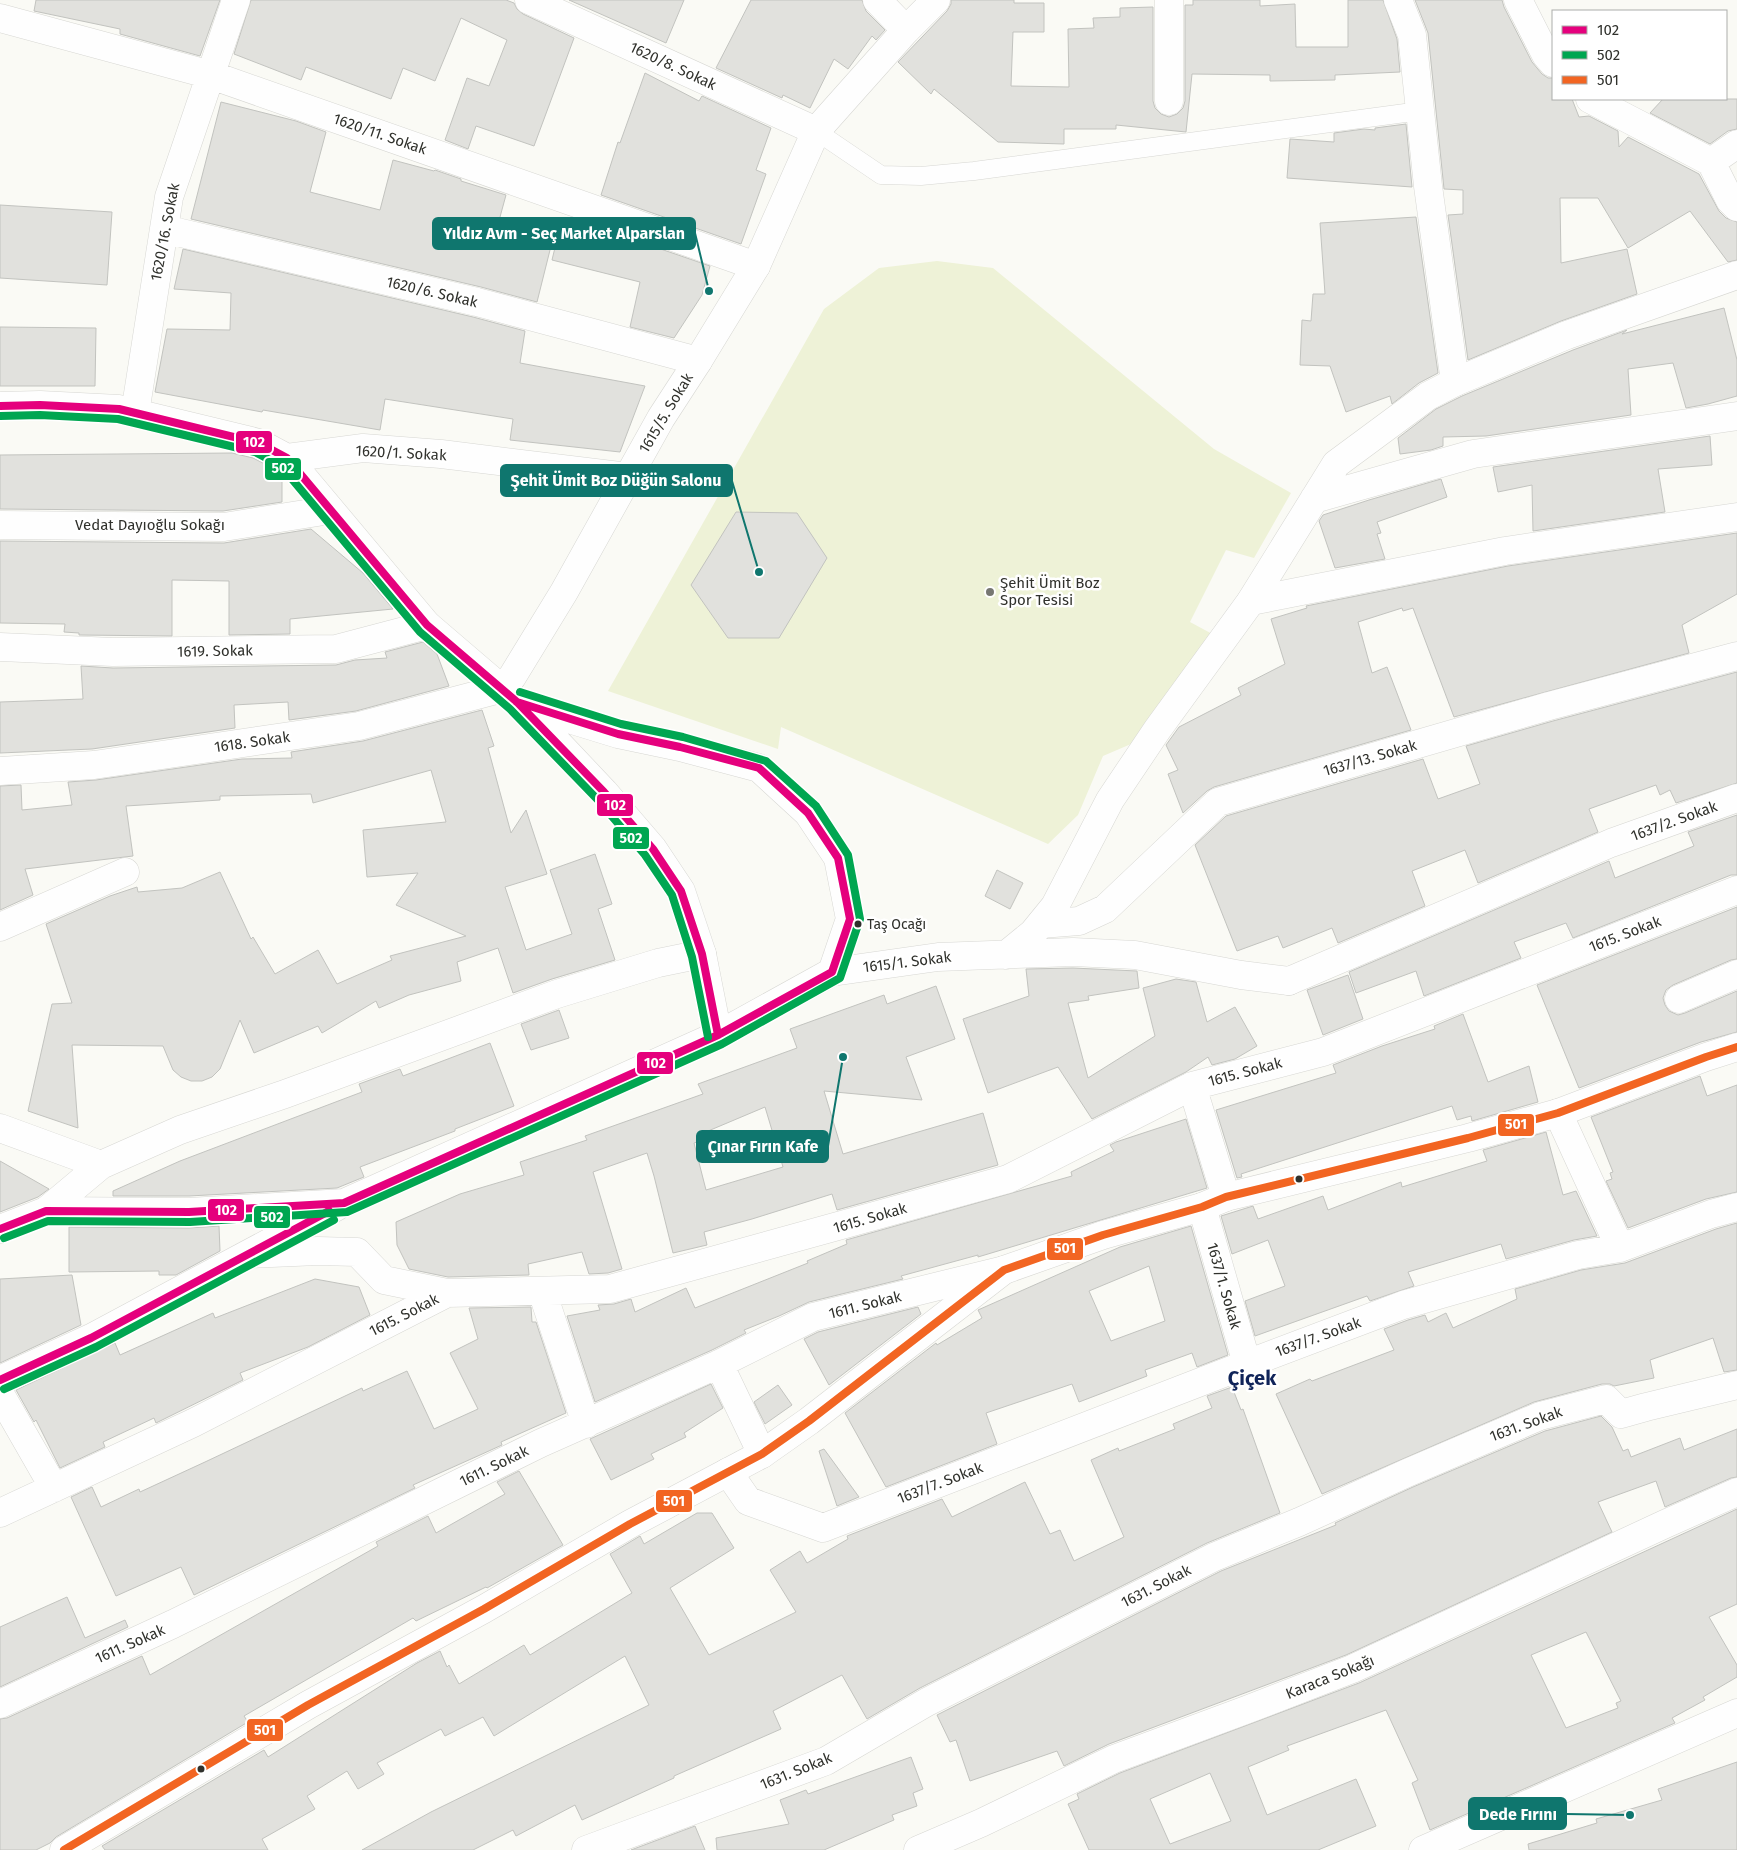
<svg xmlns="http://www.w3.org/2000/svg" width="1737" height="1850" font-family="'Fira Sans',sans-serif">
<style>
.green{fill:#eef2d7}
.building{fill:#e1e1dd;stroke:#c2c3bf;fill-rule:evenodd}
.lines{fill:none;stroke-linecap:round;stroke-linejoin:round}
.lane-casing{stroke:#d7d7d3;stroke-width:19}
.street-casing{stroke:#d7d7d3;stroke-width:29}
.secondary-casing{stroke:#d7d7d3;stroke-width:29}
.lane{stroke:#fefefe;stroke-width:18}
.street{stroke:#fefefe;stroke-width:28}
.secondary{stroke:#fefefe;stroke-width:28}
.bus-1-casing{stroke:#fff;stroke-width:11}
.bus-2-casing{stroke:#fff;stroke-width:11}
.bus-3-casing{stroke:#fff;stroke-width:11}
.bus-1{stroke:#e5007d;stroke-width:8}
.bus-2{stroke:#00a651;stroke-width:8}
.bus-3{stroke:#f26522;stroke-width:8}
.poi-dot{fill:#777772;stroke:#fff;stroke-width:2}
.bus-dot{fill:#30312c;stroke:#fff;stroke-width:2}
.labels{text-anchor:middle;stroke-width:5;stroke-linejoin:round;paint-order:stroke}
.bus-label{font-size:14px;fill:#30312c;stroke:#fff;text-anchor:start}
.street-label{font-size:15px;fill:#30312c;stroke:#fff}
.poi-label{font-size:15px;fill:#30312c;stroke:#fff;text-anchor:start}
.district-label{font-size:20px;font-weight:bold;fill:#102459;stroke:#fff}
.leader{fill:none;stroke:#0f766e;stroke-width:2}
.callout-dot{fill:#0f766e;stroke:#fff;stroke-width:2}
.callout{fill:#0f766e;stroke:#0f766e;stroke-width:2}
.callout-label{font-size:16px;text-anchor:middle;font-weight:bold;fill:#fff}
.line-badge{stroke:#fff;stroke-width:2}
.badge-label{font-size:14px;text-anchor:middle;font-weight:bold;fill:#fff}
</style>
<rect width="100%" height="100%" fill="#fafaf5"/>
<!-- green -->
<path class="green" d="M937,261L993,268L1214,449L1291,493L1254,558L1226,550L1190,622L1216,636L1131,744L1103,756L1078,815L1048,844L781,727L778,749L608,691L824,309L879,268Z"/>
<!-- building -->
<path class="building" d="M36,0H220L200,56L120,34V29L34,11Z
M251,0H506L514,3L517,9L523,14L574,38L534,146L476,126L468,149L445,140L467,78L489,86L507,40L461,18L435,81L403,68L391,99L306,67L301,80L234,54Z
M569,0H684L666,43Z
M751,0H862L866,11L885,30L876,40L872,36L848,69L834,59L810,108L783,95L782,98L716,68Z
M951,0H1014V3H1044V32H1013L1011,86L1069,87L1068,29L1094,28L1093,18L1120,17V8L1153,7V101L1155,108L1161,114L1169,117L1177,114L1183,108L1185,101V5H1193V0H1260V6L1295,4L1296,47H1348V0H1383L1397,39L1400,72L1335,75V80L1270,81V75L1192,74L1186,132L1116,125V129H1064V144L998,142L934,89L931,94L898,62L947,11L951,4Z
M1415,0H1502L1504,7L1532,62L1542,74L1548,78H1553V99H1572L1579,117L1589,116L1618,131L1619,147L1628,137L1699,174L1719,211L1726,218L1737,222V260L1728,262L1690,211L1628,248L1598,198H1560L1561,263L1627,249L1637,294L1561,321L1468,360L1448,215L1463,214V190L1444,189L1428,33Z
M645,73L699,101L702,96L771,128L756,170L766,174L741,244L601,195L618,142L620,143Z
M1663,99H1737V129L1728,131L1710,144L1650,113Z
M221,102L296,121L326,132L310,192L380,210L393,160L434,171L435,170L461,179V181L506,195L497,228L552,242L537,302L481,287L191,219Z
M1406,124L1412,187L1287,178L1290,139L1334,142V133L1364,129L1375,130V128Z
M0,205L112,212L107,285L0,278Z
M1416,217L1438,373L1419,383L1392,404L1390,396L1346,412L1330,366L1300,365L1302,320L1311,321L1313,294H1325L1320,223Z
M561,223L589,231L591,225L710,266L702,295L674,338L630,327L640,282L552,260Z
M183,249L473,317L525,331L520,363L645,386L620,452L510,440L513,419L385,399L380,430L263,410L262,412L155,392L167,329L230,330L231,293L174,289Z
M1724,308L1737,360V396L1708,404L1686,408L1673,363L1628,369L1631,415L1486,436L1443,437V446L1431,450L1400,454L1398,438L1436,409L1462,396L1573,350L1627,330L1622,334Z
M0,327L96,328L95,386H0Z
M1710,436L1712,465L1658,469L1665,512L1533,531L1532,485L1498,492L1493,467Z
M232,453L253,458L277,470L282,476V502L223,511L0,509V455Z
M1441,479L1447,497L1377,522L1381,533L1377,534L1385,559L1335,568L1319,521L1323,515L1369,500Z
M736,512L797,513L827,558L779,638H728L691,585Z
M311,529L363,573L393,609L290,619V634L229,635V581L172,580V636L79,635V633L64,632L65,624L0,623V541L224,543Z
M1737,533V594L1682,625L1689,653L1454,717L1413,608L1403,611L1402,608L1358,622L1372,673L1387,667L1411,730L1214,787L1207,791L1183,813L1168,774L1178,770L1166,745L1179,727L1241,695L1238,688L1285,664L1271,619L1307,608L1306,606L1508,566Z
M423,642L437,654L449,686L356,711L289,720L288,702L234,705L235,728L92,749L0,753V702L83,699L81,666L113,668L336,665L355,660L387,658L385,652Z
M1737,672V783L1676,803L1670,790L1660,795L1656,785L1589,809L1598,832L1478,883L1465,850L1412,871L1425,906L1338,943L1332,928L1283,948L1278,936L1237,951L1195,845L1226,816L1423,759L1438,799L1480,784L1466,746L1553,721Z
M482,710L494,746L488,748L511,833L526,810L547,874L505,887L526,950L572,934L550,870L595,854L612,904L598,909L615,960L552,979L513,993L498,948L457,962L461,981L409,995L379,1008L376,1001L322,1033L318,1026L254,1053L240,1020L220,1069L212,1077L202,1081H191L181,1077L173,1070L163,1046L72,1045L78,1128L28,1111L52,1004L72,1003L46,924L110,896L137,887L138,892L182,888L220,872L251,939L253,937L275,974L318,950L337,984L392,960L390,956L466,936L396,905L418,873L367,877L363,830L446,822L431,770L313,803L311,794L220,796V800L126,806L133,856L25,869L33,895L0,910V786L21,785L22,810L72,805L68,782L96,780L242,759L292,758L291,752L363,741Z
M1737,815V875H1731L1573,938L1566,923L1514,942L1521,958L1424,996L1416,971L1356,993L1349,972L1609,861L1615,878L1694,846L1688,832Z
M997,870L1023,883L1010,909L985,896Z
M1737,907V959L1731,960L1673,985L1666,990L1663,998L1665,1005L1669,1011L1678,1015L1685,1013L1737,991V1032L1701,1042L1579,1088L1537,985Z
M1073,968L1137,971L1139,988L1088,996L1089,1000L1068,1003L1088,1078L1155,1036L1143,988L1176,979L1196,982L1207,1022L1235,1007L1257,1046L1235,1059L1212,1065L1208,1057L1186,1072L1092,1119L1058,1067L988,1093L963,1019L1029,996L1026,969Z
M1348,975L1363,1019L1323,1035L1307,990Z
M936,986L955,1039L906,1057L922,1100L824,1091L843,1154L983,1113L998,1165L837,1210L832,1194L752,1219L704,1232L707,1245L673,1253L654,1176L647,1153L593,1172L622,1269L608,1273L589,1274L582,1252L528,1264L529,1275L448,1277L409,1269L397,1245L396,1222L460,1194L524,1175L520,1162L587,1140L585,1136L703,1094L698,1084L797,1048L790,1029L884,995L887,1004ZM765,1107L783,1167L706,1190L694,1143L703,1140L701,1134Z
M559,1010L569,1038L531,1050L521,1024Z
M1463,1014L1488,1082L1529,1066L1538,1102L1472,1121L1471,1116L1457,1120L1452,1106L1241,1174L1242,1177L1237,1178L1216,1110L1336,1073L1333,1065L1382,1046L1435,1029L1434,1026Z
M490,1043L514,1106L455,1129V1131L360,1167L364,1177L359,1179L337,1188L189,1196H113V1191L180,1161L362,1092L359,1084L400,1069L403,1076Z
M1700,1076L1707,1096L1737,1085V1192L1706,1199L1628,1228L1606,1181L1612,1179L1610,1173L1613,1172L1591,1117Z
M1186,1119L1207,1188L978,1257V1255L901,1276L903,1279L809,1302L779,1316L744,1330L746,1333L712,1350L595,1402L567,1316L600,1310L598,1305L614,1304L631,1299L635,1312L686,1288L695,1308L808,1263L807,1261L847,1244L846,1240L1072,1176L1071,1172L1114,1151L1110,1145L1116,1142Z
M1546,1132L1563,1195L1576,1191L1597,1236L1574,1240L1506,1259L1501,1244L1408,1272L1414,1286L1370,1301L1367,1296L1255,1336L1245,1301L1285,1286L1268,1240L1232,1254L1221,1216L1253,1206L1258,1219L1323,1196L1328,1210L1401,1182L1402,1187L1487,1161L1483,1150Z
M0,1161L49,1189L38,1197L0,1212Z
M1737,1223V1370L1724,1372L1713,1338L1650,1360L1654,1378L1614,1386L1610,1384H1602L1534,1402L1322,1494L1276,1394L1310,1379L1312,1381L1394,1350L1384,1329L1408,1320L1425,1315L1428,1322L1446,1313L1453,1328L1517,1299L1515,1289L1581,1270L1625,1263L1716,1229Z
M219,1226L220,1251L176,1275H159V1271L69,1272V1227L189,1228Z
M1191,1226L1228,1355L1197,1367L1192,1353L1145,1370L1147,1376L1079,1402L1072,1384L986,1413L997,1444L886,1487L845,1413L936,1343L937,1345L982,1318L978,1310L1120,1247ZM1149,1266L1165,1321L1111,1341L1089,1291Z
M72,1275L81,1325L0,1363V1279Z
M315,1279L359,1287L370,1315L308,1347L240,1373L243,1380L156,1423L154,1418L103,1442L105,1447L60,1468L36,1420L34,1422L16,1390L115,1343L120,1355L213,1313L215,1318Z
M531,1307L532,1322H536L566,1413L501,1442L502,1445L480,1455L413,1485L415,1488L194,1595L181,1567L116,1596L71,1497L92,1487L101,1507L139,1489L140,1492L205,1462L362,1388L363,1391L407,1371L434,1429L478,1409L450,1353L478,1339L469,1308Z
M918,1307L921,1314L829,1385L804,1339L818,1332Z
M711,1384L723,1408L684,1433L686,1437L651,1454L654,1459L611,1480L590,1439Z
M778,1385L792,1405L765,1424L754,1402Z
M1232,1387L1241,1410L1243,1409L1280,1513L1207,1543L920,1688L867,1719L842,1675L773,1711L781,1729L674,1776V1778L582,1820L575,1805L516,1836L513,1830L473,1850H362L431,1812L649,1705L625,1656L494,1736L483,1717L445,1736L441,1729L377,1763L384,1774L358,1789L347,1771L307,1796L315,1809L262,1839L268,1850H105L102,1846L264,1750L268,1757L417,1663L440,1651L447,1667L449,1665L459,1684L524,1645L530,1655L632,1593L610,1554L640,1536L644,1544L697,1513H712L734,1548L670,1588L709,1655L796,1612L770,1570L800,1551L807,1563L848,1539L847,1536L942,1499L952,1517L1025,1482L1050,1534L1060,1530L1074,1561L1124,1537L1091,1460L1118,1448L1119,1451L1175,1429L1173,1424L1212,1408L1207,1396Z
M1601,1416L1612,1427L1623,1451L1628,1449L1631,1457L1680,1438L1684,1450L1737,1429V1477L1731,1478L1665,1507L1656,1481L1598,1502L1612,1532L1346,1655L1109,1744L1064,1766L1057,1751L970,1781L956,1740L950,1742L937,1715L1221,1571L1336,1525L1335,1523L1413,1487L1545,1431Z
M824,1449L859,1497L837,1506L819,1451Z
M519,1471L563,1545L487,1588L486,1587L416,1621L413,1618L244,1716L248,1722L56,1837L50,1843L36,1850H0V1719L7,1718L142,1656L150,1675L378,1546L376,1542L428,1516L436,1533L505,1494L497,1482Z
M1737,1509V1604L1709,1617L1737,1665V1677L1703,1697L1705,1700L1672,1718L1675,1723L1430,1830L1412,1783L1418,1780L1386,1710L1287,1746L1289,1750L1248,1767L1267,1815L1356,1779L1376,1826L1318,1850H1089L1068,1804L1079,1799L1077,1794L1120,1773L1359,1683ZM1586,1632L1621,1701L1616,1703L1618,1708L1566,1728L1531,1655ZM1210,1773L1231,1821L1170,1844L1150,1799Z
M67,1597L85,1638L125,1620L128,1627L0,1687V1627Z
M911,1757L923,1789L913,1793L917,1806L892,1815L894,1820L824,1850H717L716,1838L789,1824L780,1800L806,1790L808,1794Z
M1737,1762V1850H1529L1528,1844L1597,1823L1596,1819L1662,1800L1658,1789Z
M695,1826L705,1850H631Z"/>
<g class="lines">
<!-- lane casing -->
<g class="lane-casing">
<path id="lane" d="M816,131L881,175L921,176L974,171L1420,111"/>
</g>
<!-- street casing -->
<g class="street-casing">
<path id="street" d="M529,0L816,131
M877,0L906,30
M1169,0V101
M1398,0L1412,35L1428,186L1455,382
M1518,0L1546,55L1553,63
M0,18L211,75L756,266
M1590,99L1711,162L1730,200L1737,207
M1711,162L1737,144
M164,229L477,302L698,361
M135,413L169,197L236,0
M0,525L224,527L330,510
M1251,601L1505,551L1737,517
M0,647L113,652L336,649L427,625
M0,771L94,765L359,726L500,689
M1041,924L1079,921L1105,909L1218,802L1549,706L1737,656
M0,927L125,872
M1289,981L1611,843L1737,798
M1679,999L1737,974
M1192,1086L1226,1197
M1558,1113L1620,1248
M0,1128L101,1165
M1202,1207L1247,1364
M46,1211L101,1165L180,1130L285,1094L557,994L658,963L702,954
M250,1254L318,1251L357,1252L384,1280L447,1293
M542,1291L586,1424
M719,1364L762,1454
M0,1394L54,1488
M728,1472L748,1501L823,1528L1247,1364L1403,1305L1578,1255L1620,1248L1711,1214L1737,1207
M0,1513L193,1423L447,1293L610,1289L1008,1179L1192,1086L1323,1052L1737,890
M0,1704L173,1624L541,1443L719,1364L813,1317L1004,1270
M586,1850L826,1761L927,1702L1214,1557L1299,1522L1407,1473L1540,1416L1606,1399L1621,1414L1646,1407L1737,1385
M918,1850L981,1823L1114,1759L1246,1710L1352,1669L1665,1524L1737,1492"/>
</g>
<!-- secondary casing -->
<g class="secondary-casing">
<path id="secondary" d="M0,406L40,405L119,409L259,443L287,458L363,448L441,454L628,477
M287,458L427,625L517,702L553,738L604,792L653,849L681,891L702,954L718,1035
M1314,499L1473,454L1737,416
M500,689L512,677L564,592L661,418L698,361L756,266L816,131L906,30L936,0
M520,704L618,734L680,747L759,768L808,813L838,858L850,919L832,972
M1006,955L1033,933L1055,906L1110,800L1157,730L1251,601L1336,464L1428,396L1455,382L1567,335L1737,275
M0,1229L46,1211L189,1212L344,1203L718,1035L832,972L938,957L1073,952L1135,955L1241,975L1289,981
M0,1380L91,1338L336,1207
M64,1850L308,1705L484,1609L630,1524L762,1454L809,1421L1004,1270L1103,1235L1202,1207L1226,1197L1468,1138L1558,1113L1706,1057L1737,1047
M1423,1850L1737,1713"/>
</g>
<!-- lane -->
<use href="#lane" class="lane"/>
<!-- street -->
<use href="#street" class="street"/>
<!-- secondary -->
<use href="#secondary" class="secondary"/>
<!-- bus-1 casing -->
<g class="bus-1-casing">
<path id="bus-1" d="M0,406L40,405L119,409L259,443L287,458L427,625L517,702L604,792L653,849L681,891L702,954L718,1035
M0,1229L46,1211L189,1212L344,1203L718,1035L832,972L850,919L838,858L808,813L759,768L680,747L618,734L517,702
M0,1380L91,1338L329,1211"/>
</g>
<!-- bus-2 casing -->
<g class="bus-2-casing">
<path id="bus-2" d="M0,416L40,415L118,419L255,452L281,466L420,632L510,709L597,799L645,855L672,895L692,957L708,1037
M4,1238L48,1221L190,1222L347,1212L722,1044L840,978L860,919L848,855L816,806L766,761L683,737L621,724L520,692
M4,1389L96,1347L334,1220"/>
</g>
<!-- bus-3 casing -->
<g class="bus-3-casing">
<path id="bus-3" d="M64,1850L308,1705L484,1609L630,1524L762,1454L809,1421L1004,1270L1103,1235L1202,1207L1226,1197L1468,1138L1558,1113L1706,1057L1737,1047"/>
</g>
<!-- bus-1 -->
<use href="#bus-1" class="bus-1"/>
<!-- bus-2 -->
<use href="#bus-2" class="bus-2"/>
<!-- bus-3 -->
<use href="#bus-3" class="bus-3"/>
</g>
<!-- markers -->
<circle class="poi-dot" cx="990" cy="592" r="5"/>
<g class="bus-dot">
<circle cx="858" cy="924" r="4.5"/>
<circle cx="1299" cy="1179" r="4.5"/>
<circle cx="201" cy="1769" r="4.5"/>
</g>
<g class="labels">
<!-- bus labels -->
<g class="bus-label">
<text x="867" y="929">Taş Ocağı</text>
</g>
<!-- street labels -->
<g class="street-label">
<text transform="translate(673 66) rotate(25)" y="5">1620/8. Sokak</text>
<text transform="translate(380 134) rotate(19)" y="5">1620/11. Sokak</text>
<text transform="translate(165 232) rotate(-79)" y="5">1620/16. Sokak</text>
<text transform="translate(432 292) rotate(13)" y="5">1620/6. Sokak</text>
<text transform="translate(666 413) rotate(-59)" y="5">1615/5. Sokak</text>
<text transform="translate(401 453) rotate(3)" y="5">1620/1. Sokak</text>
<text x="150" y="530">Vedat Dayıoğlu Sokağı</text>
<text transform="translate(215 651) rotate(-1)" y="5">1619. Sokak</text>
<text transform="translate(252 742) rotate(-8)" y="5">1618. Sokak</text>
<text transform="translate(1370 758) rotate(-16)" y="5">1637/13. Sokak</text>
<text transform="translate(1674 821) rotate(-20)" y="5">1637/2. Sokak</text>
<text transform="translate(1625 934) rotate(-21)" y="5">1615. Sokak</text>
<text transform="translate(907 962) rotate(-7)" y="5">1615/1. Sokak</text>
<text transform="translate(1245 1072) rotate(-15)" y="5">1615. Sokak</text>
<text transform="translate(870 1218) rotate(-16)" y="5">1615. Sokak</text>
<text transform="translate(1224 1286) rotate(74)" y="5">1637/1. Sokak</text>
<text transform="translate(865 1305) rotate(-14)" y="5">1611. Sokak</text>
<text transform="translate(404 1315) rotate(-27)" y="5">1615. Sokak</text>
<text transform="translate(1318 1337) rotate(-20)" y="5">1637/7. Sokak</text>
<text transform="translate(1526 1424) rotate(-20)" y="5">1631. Sokak</text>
<text transform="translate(494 1466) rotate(-26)" y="5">1611. Sokak</text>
<text transform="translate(940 1483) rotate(-21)" y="5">1637/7. Sokak</text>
<text transform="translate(1156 1586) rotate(-27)" y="5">1631. Sokak</text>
<text transform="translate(130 1644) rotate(-24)" y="5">1611. Sokak</text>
<text transform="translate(1330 1677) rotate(-22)" y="5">Karaca Sokağı</text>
<text transform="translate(796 1771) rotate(-22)" y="5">1631. Sokak</text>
</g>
<!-- poi labels -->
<g class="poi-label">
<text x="1000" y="588">Şehit Ümit Boz<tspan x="1000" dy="17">Spor Tesisi</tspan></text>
</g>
<!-- district labels -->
<g class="district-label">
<text x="1252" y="1385">Çiçek</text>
</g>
</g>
<!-- callouts -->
<path class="leader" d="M709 291L695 233M759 572L732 481M843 1057L828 1146M1630 1815L1566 1814"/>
<g class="callout-dot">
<circle cx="709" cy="291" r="5"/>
<circle cx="759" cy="572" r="5"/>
<circle cx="843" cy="1057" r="5"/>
<circle cx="1630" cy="1815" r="5"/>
</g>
<g class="callout">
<rect x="433" y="218" width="262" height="31" rx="5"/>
<rect x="501" y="465" width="231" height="31" rx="5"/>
<rect x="697" y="1131" width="131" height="31" rx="5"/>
<rect x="1469" y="1798" width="97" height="31" rx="5"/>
</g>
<g class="callout-label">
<text x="564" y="239">Yıldız Avm - Seç Market Alparslan</text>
<text x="616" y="486">Şehit Ümit Boz Düğün Salonu</text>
<text x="763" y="1152">Çınar Fırın Kafe</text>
<text x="1518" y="1820">Dede Fırını</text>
</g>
<g class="line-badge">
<rect x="235" y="430" width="38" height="24" rx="5" fill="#e5007d"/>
<rect x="264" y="457" width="38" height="24" rx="5" fill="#00a651"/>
<rect x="596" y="793" width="38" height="24" rx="5" fill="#e5007d"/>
<rect x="612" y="826" width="38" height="24" rx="5" fill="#00a651"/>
<rect x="636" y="1051" width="38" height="24" rx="5" fill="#e5007d"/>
<rect x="1497" y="1113" width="38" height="24" rx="5" fill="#f26522"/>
<rect x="207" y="1198" width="38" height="24" rx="5" fill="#e5007d"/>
<rect x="253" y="1205" width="38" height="24" rx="5" fill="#00a651"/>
<rect x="1046" y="1237" width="38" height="24" rx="5" fill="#f26522"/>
<rect x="655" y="1489" width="38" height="24" rx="5" fill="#f26522"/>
<rect x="246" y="1718" width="38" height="24" rx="5" fill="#f26522"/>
</g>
<g class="badge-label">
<text x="254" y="447">102</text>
<text x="283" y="473">502</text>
<text x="615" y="810">102</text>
<text x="631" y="843">502</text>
<text x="655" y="1068">102</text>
<text x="1516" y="1129">501</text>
<text x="226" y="1215">102</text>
<text x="272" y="1222">502</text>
<text x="1065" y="1253">501</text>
<text x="674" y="1506">501</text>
<text x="265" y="1735">501</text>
</g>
<!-- legend -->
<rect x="1552" y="10" width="175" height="90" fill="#ffffff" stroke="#acadab"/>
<rect x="1562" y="26" width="25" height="8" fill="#e5007d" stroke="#acadab"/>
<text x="1597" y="35" font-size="15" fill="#30312c">102</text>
<rect x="1562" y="51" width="25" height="8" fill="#00a651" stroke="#acadab"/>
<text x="1597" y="60" font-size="15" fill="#30312c">502</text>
<rect x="1562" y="76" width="25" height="8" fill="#f26522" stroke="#acadab"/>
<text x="1597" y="85" font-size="15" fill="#30312c">501</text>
</svg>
